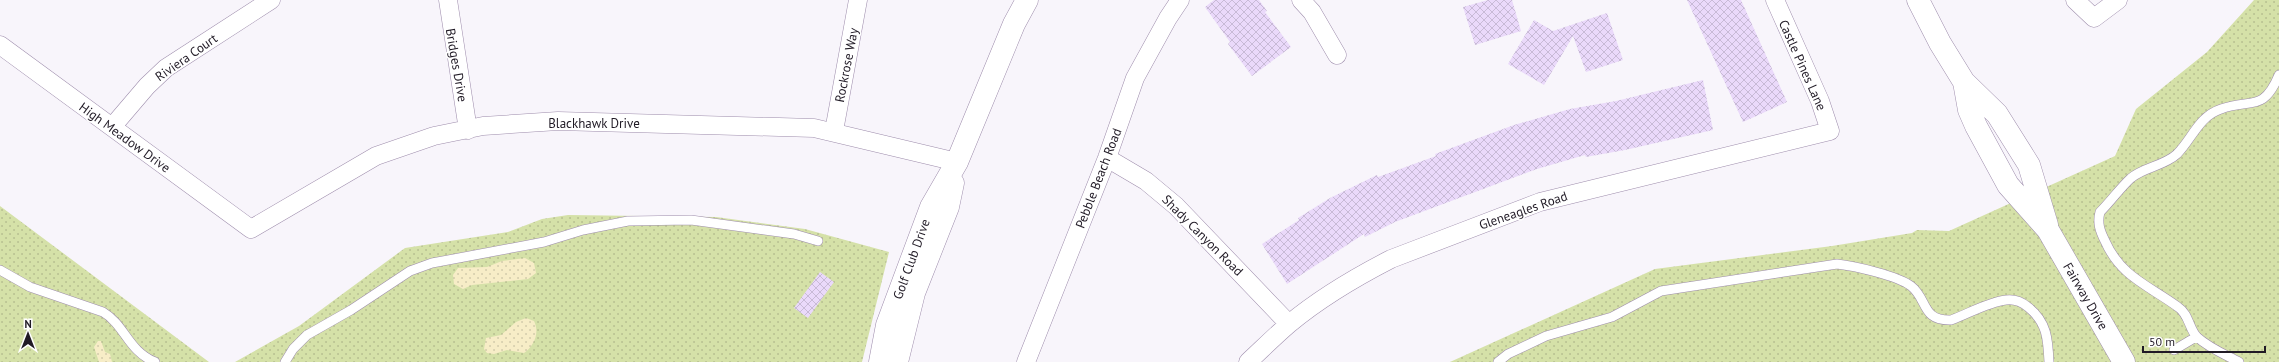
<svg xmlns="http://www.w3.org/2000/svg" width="2279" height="362" font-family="'PT Sans',sans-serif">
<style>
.grass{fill:url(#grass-dots)}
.sand{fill:url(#sand-dots)}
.building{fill:url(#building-cross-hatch)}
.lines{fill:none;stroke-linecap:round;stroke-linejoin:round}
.lane-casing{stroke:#9e8dac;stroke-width:10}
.street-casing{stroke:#9e8dac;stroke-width:19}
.secondary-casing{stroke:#9e8dac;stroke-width:23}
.lane{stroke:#fff;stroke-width:9}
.street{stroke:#fff;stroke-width:18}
.secondary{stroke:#fff;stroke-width:22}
.labels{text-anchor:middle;stroke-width:3;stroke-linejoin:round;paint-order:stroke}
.street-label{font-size:13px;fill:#201a25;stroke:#fff}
</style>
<defs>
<pattern id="grass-dots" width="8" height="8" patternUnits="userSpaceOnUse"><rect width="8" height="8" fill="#d5e1a8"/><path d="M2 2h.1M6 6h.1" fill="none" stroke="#b7c090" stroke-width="1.8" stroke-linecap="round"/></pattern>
<pattern id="sand-dots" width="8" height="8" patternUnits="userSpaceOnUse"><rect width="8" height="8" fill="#f7edc7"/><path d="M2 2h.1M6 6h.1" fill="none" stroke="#d3cbab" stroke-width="1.8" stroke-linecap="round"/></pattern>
<pattern id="building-cross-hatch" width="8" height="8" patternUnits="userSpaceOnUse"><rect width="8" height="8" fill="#ead9fa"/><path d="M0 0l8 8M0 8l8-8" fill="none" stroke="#c8bad6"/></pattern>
</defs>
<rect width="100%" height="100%" fill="#f8f5fb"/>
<!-- grass -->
<path class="grass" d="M2254,0H2279V362H1450L1655,269L1832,246L1912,233L1917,230L1949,231L2115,156L2136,109L2207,52Z
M0,206L209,362H0Z
M568,215L716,217L805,229L889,252L862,362H235L299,326L405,248L508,232L542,219Z"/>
<!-- sand -->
<path class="sand" d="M525,258L534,263L536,273L528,279L472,285L463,289L454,284L453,275L458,268L487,267L502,261Z
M526,318L534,321C540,333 534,346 524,353L507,350L494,354L487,353L484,349L486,338L501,335L516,322Z
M98,341H101L105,352L110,354L112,362H99L94,347Z"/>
<!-- building -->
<path class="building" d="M1214,0H1259L1267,11L1265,12L1291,47L1252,76L1228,44L1230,42L1205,7Z
M1488,0H1512L1521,31L1475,45L1463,7Z
M1687,0H1741L1787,102L1743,122Z
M1607,13L1623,60L1586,72L1573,36L1544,85L1508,64L1534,20L1553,31Z
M1703,80L1713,130L1625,150L1586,157L1585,155L1537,169L1395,222L1365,237L1364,234L1287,284L1262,244L1299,220L1298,218L1330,198L1377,175L1378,177L1436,156L1435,154L1514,125L1570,109L1616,101Z
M820,272L834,282L808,318L794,308Z"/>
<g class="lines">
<!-- lane casing -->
<g class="lane-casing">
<path id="lane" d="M0,270L30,287L103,312C125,325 128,351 155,362
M2174,350L2196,337
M285,362L293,349L307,335L351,310L410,271L432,263L544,242L583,230L628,221L691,220L794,234L818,241
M1498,362L1508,354L1546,336L1612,317L1661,291L1837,264C1855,266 1898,276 1911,286C1928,299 1921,321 1951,320C1968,314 1988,302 2006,300C2014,299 2022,302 2028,307C2047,322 2048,339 2049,362
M2239,362C2226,355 2209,348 2197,337C2189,329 2189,314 2178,307C2148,285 2121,277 2105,241C2100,231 2097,223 2100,212C2111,201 2120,188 2131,178C2144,167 2164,166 2177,154C2192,139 2199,116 2221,109C2251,98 2263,113 2279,75"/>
</g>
<!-- street casing -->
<g class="street-casing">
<path id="street" d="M448,0L468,130
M1301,0L1312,12L1337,55
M2075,0L2094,18L2118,0
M0,45L251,229L376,156L434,136L483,126L558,121L814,128L957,162
M112,127L147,86L166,68L271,0
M834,131L858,0
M1107,158L1146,181L1176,206L1289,324
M1026,362L1107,158L1135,78L1168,18L1180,0
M1248,362C1262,349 1275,336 1289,324C1320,298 1356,277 1391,259L1540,202L1830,131L1820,101L1775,0"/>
</g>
<!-- secondary casing -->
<g class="secondary-casing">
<path id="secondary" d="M1918,0L1940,43L1964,82L1997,114L2029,165L2047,225
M1964,82L1969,110L1976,126L2008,185L2048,230L2124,362
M880,362L887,325L931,207L957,162L1014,24L1027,0
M897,362L914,293L948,207L953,183"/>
</g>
<!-- lane -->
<use href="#lane" class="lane"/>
<!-- street -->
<use href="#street" class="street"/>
<!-- secondary -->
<use href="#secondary" class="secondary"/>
</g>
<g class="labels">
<!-- street labels -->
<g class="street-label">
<text transform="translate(186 57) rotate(-35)" y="5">Riviera Court</text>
<text transform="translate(457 65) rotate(80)" y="5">Bridges Drive</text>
<text transform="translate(846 65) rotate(-79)" y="5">Rockrose Way</text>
<text transform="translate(1803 65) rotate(66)" y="5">Castle Pines Lane</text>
<text x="594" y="128">Blackhawk Drive</text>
<text transform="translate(125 137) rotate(36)" y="5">High Meadow Drive</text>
<text transform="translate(1098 178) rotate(-69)" y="5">Pebble Beach Road</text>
<text transform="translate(1523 210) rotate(-19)" y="5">Gleneagles Road</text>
<text transform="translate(1203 235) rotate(45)" y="5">Shady Canyon Road</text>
<text transform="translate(911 259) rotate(-70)" y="5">Golf Club Drive</text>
<text transform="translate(2086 296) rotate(60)" y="5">Fairway Drive</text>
</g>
</g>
<!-- north arrow -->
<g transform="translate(28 334)" stroke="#ffffff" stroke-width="3" paint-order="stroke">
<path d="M0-3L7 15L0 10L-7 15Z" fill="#201a25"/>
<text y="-6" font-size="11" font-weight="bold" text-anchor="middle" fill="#201a25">N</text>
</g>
<!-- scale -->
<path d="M2143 346v6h122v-6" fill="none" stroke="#201a25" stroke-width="2"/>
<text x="2149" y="346" font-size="12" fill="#201a25" stroke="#ffffff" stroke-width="3" paint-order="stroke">50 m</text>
</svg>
